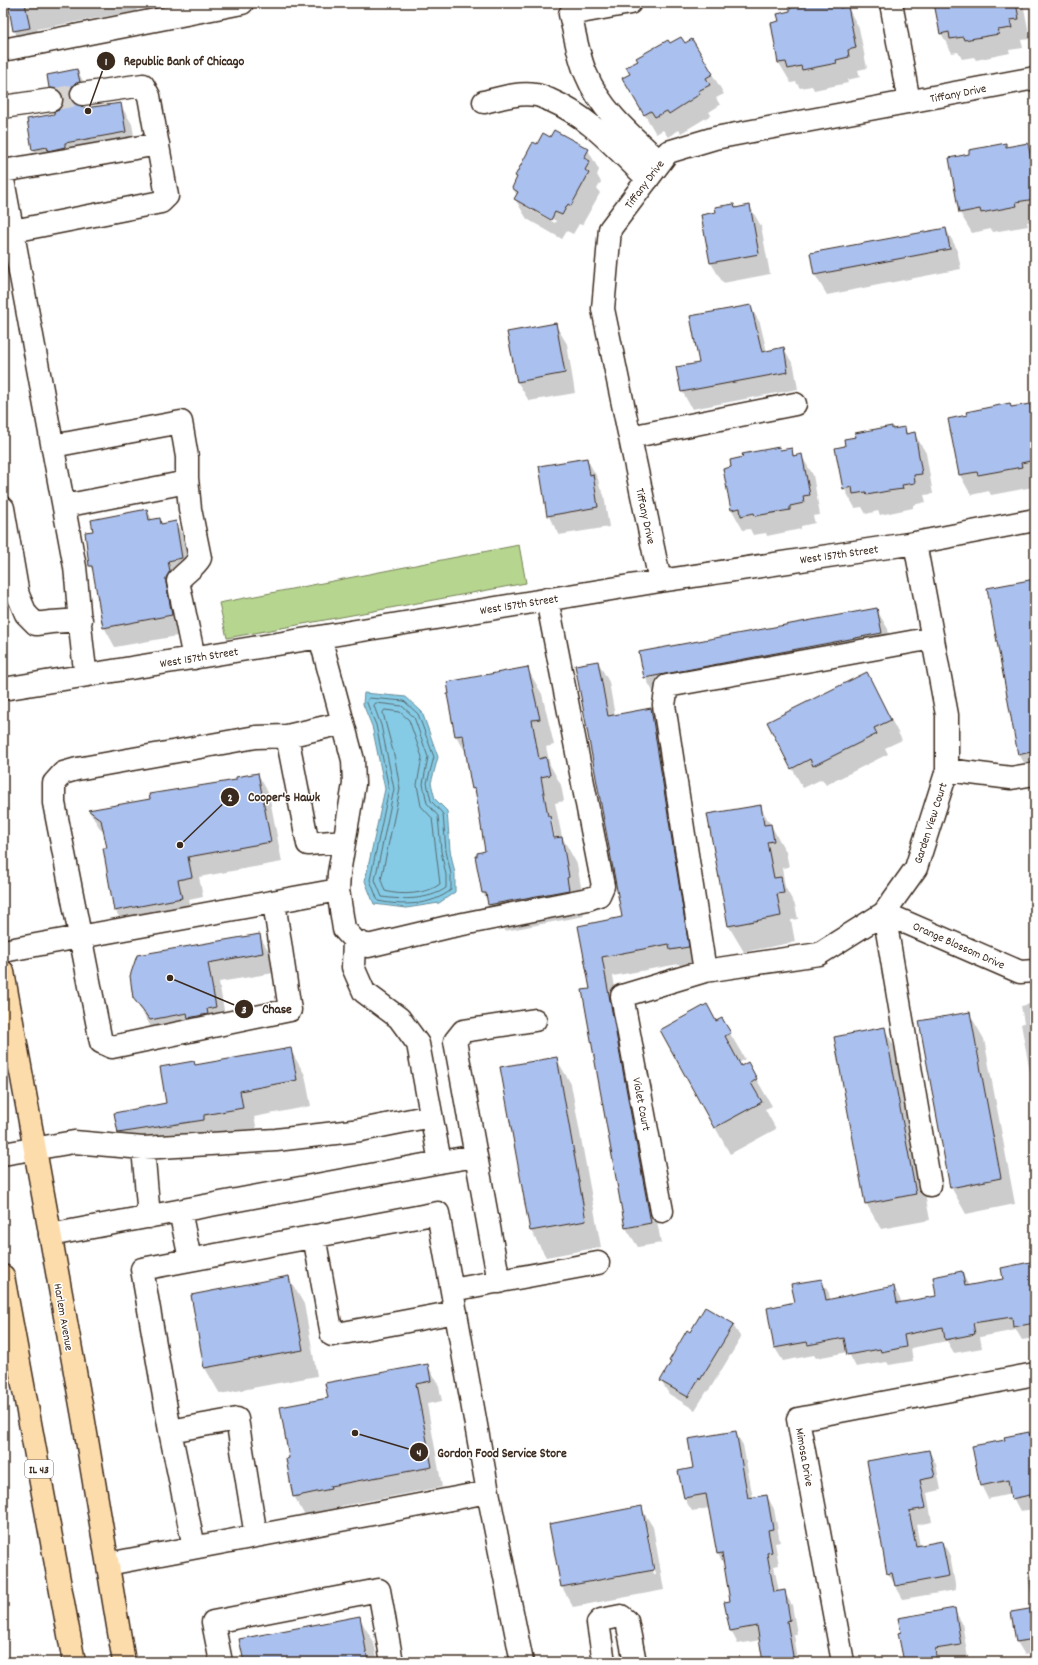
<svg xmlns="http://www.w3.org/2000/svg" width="1038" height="1665" font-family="Dekko,sans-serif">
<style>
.green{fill:#b6d690;stroke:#788057}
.water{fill:#85cbe6;stroke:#678b96}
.shadow{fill:#0003;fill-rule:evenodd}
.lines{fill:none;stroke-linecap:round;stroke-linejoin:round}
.shore{stroke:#596a6e;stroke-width:1}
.building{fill:#aac0ee;stroke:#3b2a1e}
.minor-tunnel{stroke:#d8d4d2;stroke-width:22;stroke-dasharray:22 11;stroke-linecap:butt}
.minor-casing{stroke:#3b2a1e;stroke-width:25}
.major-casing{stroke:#3b2a1e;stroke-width:25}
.minor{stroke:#fff;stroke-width:22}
.major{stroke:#fddcac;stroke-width:22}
.labels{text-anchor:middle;stroke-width:3;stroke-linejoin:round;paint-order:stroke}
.shield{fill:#fff;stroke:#766a62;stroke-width:1}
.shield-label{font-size:11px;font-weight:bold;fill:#3b2a1e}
.street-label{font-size:12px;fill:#3b2a1e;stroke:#fff}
.leader{fill:none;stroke:#3b2a1e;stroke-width:1.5}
.callout-dot{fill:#3b2a1e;stroke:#fff;stroke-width:1.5}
.mark-label{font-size:12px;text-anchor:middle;font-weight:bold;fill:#fff}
.callout-label{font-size:13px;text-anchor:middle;font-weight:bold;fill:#3b2a1e;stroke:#fff;stroke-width:3;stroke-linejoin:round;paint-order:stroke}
</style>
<rect width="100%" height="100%" fill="#fff"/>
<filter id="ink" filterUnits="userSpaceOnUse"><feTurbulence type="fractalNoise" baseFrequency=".025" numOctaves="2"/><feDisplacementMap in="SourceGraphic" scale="8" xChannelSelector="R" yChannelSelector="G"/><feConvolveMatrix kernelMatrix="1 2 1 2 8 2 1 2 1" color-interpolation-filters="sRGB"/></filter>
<g filter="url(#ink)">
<!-- green -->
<path class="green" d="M519,545L526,583L227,638L219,603Z"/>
<!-- water -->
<path class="water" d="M364,693L406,697L422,712L438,757L431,783L435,799L447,811L450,850L455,874V892L439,903L406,908L374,904L365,881L385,789L372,726L363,704Z"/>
<!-- shadow -->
<path class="shadow" d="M9,3H135L137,11L37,29L41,47L25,50L14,30Z
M822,3L839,4L842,9L848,8L859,28L867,68L858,70L860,77L847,80L848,83L814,90L812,86L800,88L796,82L791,83L779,63L772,24L780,22Z
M935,3H1023L1030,39L1021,40L1023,48L1009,50L1010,53L976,60L974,57L962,59L958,52L952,53L941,33Z
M692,40L724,94L716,98L720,105L709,112L711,115L681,133L679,130L668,137L663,130L656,134L635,98L631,74L669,45H685Z
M77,70L88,90L83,108L101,105L102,108L120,104L132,124L137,152L45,169L33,149L62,107L50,87Z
M1027,144L1035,158V221L1027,222L1028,226L993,232L991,229L972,233L960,213L971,155L1005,145L1007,148Z
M537,146L588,150L599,170L597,175L601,182L597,189L600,193L582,225L579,224L573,234L567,231L562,239L527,219L515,199L517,196L513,188L518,179L516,176ZM526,205L556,221L555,223L526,207Z
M734,205L736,209L750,207L761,226L770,274L723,283L711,263L702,215L717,213Z
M946,229L957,249L961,269L827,295L815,275Z
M750,306L760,323L767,352L784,349L794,366L798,389L692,409L682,391L701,364Z
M555,324L567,344L575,393L529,401L517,381Z
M1010,404L1012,408L1029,405L1035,415V483H1032L1033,487L991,495L989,491L971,495L960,475Z
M891,427L893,430L905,428L908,435L914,433L926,453L933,494L924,495L926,502L913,505V508L880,515L878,511L866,514L862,507L855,508L844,488L846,447L857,437Z
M791,449L795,457L801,455L813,475L820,515L813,516L815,523L801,526V529L767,536L766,533L753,535L750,529L743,530L732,510L724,469Z
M587,459L598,479L600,488L604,495L609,527L559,535L548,515Z
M147,510L153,521L159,520L162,525L175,522L187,542L193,578L179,581L183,635L115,647L104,627L94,572L90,566L94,532Z
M1035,580V780H1034L1019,754Z
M876,609L888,629L892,653L656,697L645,677Z
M598,662L609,682L615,716L651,709L662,729L699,967L682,970L679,964L613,976L661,1243L638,1247L626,1228L591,989L579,927L624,917Z
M527,668L542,694L554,745L546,747L550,765L561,785L564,801L555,803L562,837L577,864L584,904H581L584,916L505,931L483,893L486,852L477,796L473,789L467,754L456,736ZM549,818L552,820L556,843H554Z
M867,674L902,740L885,748L888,754L826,785L822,779L803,788L792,768Z
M258,774L269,794L282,862L199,877L203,897L189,900L193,917L127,930L115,910L105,833L101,830L89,811L152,800Z
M760,806L786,852L789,867L782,868L785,887L795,905L798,919L791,920L795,942L744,952L728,925Z
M1035,806V840L1029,807Z
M259,935L271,955L274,973L219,982L227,1027L162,1039L151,1027L139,1007L132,992L131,976Z
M1035,1003V1099L1021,1024L1024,1023L1021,1006Z
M969,1013L984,1039L1015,1204L966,1214L951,1187Z
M722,1020L745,1059L739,1063L741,1067L747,1063L772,1106L765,1109L776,1129L730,1154L661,1030L716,1023Z
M884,1028L899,1055L930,1220L881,1229L866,1203Z
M290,1049L305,1075L311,1106L254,1117L258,1134L134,1159L119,1133L116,1114L167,1104L193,1062L196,1066Z
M556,1058L571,1084L601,1247L546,1257L531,1231Z
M1035,1264V1338L1022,1340L1016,1330L980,1337L982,1348L954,1353L947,1341L911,1348L913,1361L889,1365L887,1362L856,1367L848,1352L816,1358L814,1355L783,1361L775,1348L796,1303L821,1280L829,1293L830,1300L894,1287L902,1303L938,1296L962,1273L969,1286L1004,1280Z
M289,1278L304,1304L317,1376L220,1394L205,1368L192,1295Z
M733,1325L741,1338L708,1392L707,1391L695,1410L669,1394L661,1381L672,1363L670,1361L690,1333Z
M428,1366L439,1386L442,1401L427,1404L442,1487L341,1506L342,1509L305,1516L294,1496L291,1459L329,1399Z
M735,1432L743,1445L753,1498L767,1496L774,1509L780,1542L775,1543L779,1565L774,1566L779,1592H784L792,1605L797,1634H794L798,1662H764L760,1640L738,1644L731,1631V1602L725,1566L718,1554L709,1508L692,1511L684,1498L680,1472L694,1469Z
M1029,1433L1035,1444V1509L1020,1511L1011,1494L988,1499L981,1485L1006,1441Z
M929,1451L936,1464L941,1490L927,1493L932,1522L916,1525L920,1546L942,1542L950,1555L956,1590L903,1599L888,1573Z
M641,1508L653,1527L664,1590L573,1607L562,1587ZM645,1528H647L656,1575H654Z
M1035,1576V1653L1025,1655L1017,1642L1034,1609L1028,1577Z
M954,1609L962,1623L968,1658L945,1662H905Z
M359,1617L374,1643L378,1662H245Z"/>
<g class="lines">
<!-- shore -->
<path class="shore" d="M369,698L404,701L418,714L434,757L427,783L431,801L443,814L446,851L451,874V890C431,906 402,906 378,901L370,880L389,789L376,725L367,703Z
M376,703L402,706L414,717L428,757L423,784L427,803L438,816L441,851L446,875V888C429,900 402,900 382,897L375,880L394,789L381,725L374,706Z
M385,710L400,712L409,720L422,757L417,785L421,806L432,818L440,884C428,894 400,896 385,891L381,880L400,789L395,759L383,713Z"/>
</g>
<!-- building -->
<path class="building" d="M8,3H25L30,28L13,31Z
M803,3H839L840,8L848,6L856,48L848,50L849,57L836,60L837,63L802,70L801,66L788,69L786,62L778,63L771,23L779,21L777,14L790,11V8L804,5Z
M934,3H1016L1019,19L1010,20L1012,28L998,30L999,34L964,40L963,37L950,39L949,32L940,34Z
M681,37L685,43L692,39L713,74L706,78L710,85L698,91L700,94L669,114L667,111L655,117L651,111L644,115L622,78L630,74L626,67L638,61L636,58L668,40L670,43Z
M77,69L80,82L74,84L71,89L70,95L72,101L85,108L121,103L126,132L65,143V147L48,151L47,147L32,150L27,119L54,114V112L59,110L63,104V98L61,93L56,89L49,88L47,75Z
M554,130L589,149L584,158L590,161L585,170L589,173L571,206L568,204L562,215L555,212L551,220L514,199L518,192L512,188L517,177L515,176L533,142L537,144L543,133L550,137Z
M1006,143V147L1028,143L1035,182V199L1016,202L1017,206L981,213L980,209L959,213L949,158L969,154V150Z
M734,204L735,208L750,205L759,254L710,263L701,215L716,212L715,207Z
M946,228L950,249L814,275L810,253Z
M751,305L762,352L784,347L788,372L681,392L676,367L699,363L690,316Z
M556,323L565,373L517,382L507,332Z
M1010,403L1011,407L1030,404L1035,432V460L1021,463L1022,467L978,475L977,472L959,475L948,419L967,415L966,412Z
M892,426V429L905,427L906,434L915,432L922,474L914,475L915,483L902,485L903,489L888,491L867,495L866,492L853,494L852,487L843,489L835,448L845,446L844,439L856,437L855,433Z
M779,447L780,450L792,448L793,456L802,454L810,495L803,496L804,503L790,506V510L755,516L754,513L741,516L740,508L731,510L723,469L731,467L730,460L743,457L742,454Z
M587,458L590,475L593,474L598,507L547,516L539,466Z
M147,509L149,520L160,518L161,524L176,521L182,558L168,561L170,571L166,578V583L172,615L103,628L92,566H89L85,532L93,531L91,520Z
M1035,579V751L1018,755L987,588Z
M877,608L882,633L644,678L639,652Z
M598,661L608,716L651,708L689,947L670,950L669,944L602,957L651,1223L625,1228L582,990L590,989L578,926L622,917L575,665Z
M528,667L540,719L532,720L539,759L546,757L550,775L541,777L548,816H550L554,838L562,837L569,877L567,878L569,890L488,905L486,893H482L475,856H477V853L485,851L475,788L472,789L470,779L463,735L455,736L447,694H449L447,682Z
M867,672L891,720L874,728L877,734L813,766L810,759L791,769L767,722Z
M258,773L271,842L188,857L192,877L178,880L182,898L114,911L103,848H107L101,820L88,810L150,799L149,794L236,780V777Z
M761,805L764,825L771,824L774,841L767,842L774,878L781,877L784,893L777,894L781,916L728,926L707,814Z
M260,934L263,953L208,963L216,1007L207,1009L208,1014L188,1018L187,1013L150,1020L133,998L130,976L137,955Z
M707,1004L716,1021L722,1018L731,1033L725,1036L741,1066L748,1062L757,1079L751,1083L762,1102L714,1128L660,1030Z
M970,1012L1001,1178L950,1188L919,1021Z
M885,1027L916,1194L865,1204L834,1037Z
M291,1048L297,1080L240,1091L243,1108L204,1115V1120L118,1133L114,1113L166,1103L160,1067L194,1061L195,1065Z
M557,1057L586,1221L530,1231L500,1067Z
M1035,1261V1323L1013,1327L1012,1317L973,1323L975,1334L945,1340L943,1327L904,1335L906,1347L881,1352L880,1349L847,1355L844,1338L808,1345L807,1342L774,1348L767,1308L795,1302L791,1284L822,1279L826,1300L894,1286L897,1303L936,1296L933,1277L962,1271L965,1286L1003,1279L1001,1268Z
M289,1276L303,1350L204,1368L191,1295Z
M705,1307L734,1324L700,1380L699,1378L688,1397L660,1381L671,1362L669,1361L687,1330L690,1332Z
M428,1364L431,1381L416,1384L432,1467L330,1486L331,1489L293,1497L286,1459L289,1458L280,1407L328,1398L325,1383Z
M736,1431L748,1498L767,1495L773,1529L768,1530L772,1552L767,1553L774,1592L785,1590L790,1620L787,1621L794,1662H763L757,1626L730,1631L724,1602L730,1601L722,1553L717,1554L706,1494L684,1498L678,1471L693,1468L688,1439Z
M1029,1432L1035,1461V1494L1011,1499L1008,1480L980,1486L972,1446L1005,1440L1004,1437Z
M929,1450L935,1477L920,1480L926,1508L909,1511L916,1546L942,1541L949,1576L895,1586L892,1573L887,1574L867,1461Z
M642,1506L654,1570L561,1587L549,1524Z
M955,1608L961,1645L935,1649L937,1662H904L898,1633L901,1632L898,1618Z
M1035,1608V1639L1016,1642L1011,1612Z
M360,1616L368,1662H244L239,1639Z"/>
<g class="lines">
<!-- minor-tunnel -->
<path class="minor-tunnel" d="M51,100L82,94"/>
<!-- minor casing -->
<g class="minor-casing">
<path id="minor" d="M630,3L570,14C575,34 578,56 586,74C601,111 632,136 660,162
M891,3L909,102
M3,50L242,3
M484,102C500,98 519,92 536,95C540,95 546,99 550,100C590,117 617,150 648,179
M3,107L51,100
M3,171L158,144
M3,180L75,567C79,603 80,639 86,675
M13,231L161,202L167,196L149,96L143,85L82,94
M630,437L795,404
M53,446L181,422L187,457V478L190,509L200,558C194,568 185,572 178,581L194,658
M64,506L187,482
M3,508L18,595L26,614L36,624L51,622L81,620
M660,581L603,309L610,229L668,152L715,138L1035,78
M320,637L353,760L354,784L339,873L338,890L344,929L354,940L368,946L448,927L588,899L599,895L603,886L547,599
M3,689L660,581L915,543L1035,520
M343,723L287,736L308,844L344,841
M947,770L1011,778L1035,774
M274,902L290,1010L112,1047L101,1042L54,803V783L63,773L77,769L256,737L287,736
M884,913L930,1185
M884,913L1020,972L1035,971
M3,951L338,890
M705,971L664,705L667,686L933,638
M143,1148L149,1217
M3,1154L74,1142L143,1148L276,1140L361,1130L431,1116
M440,1162L476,1156
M180,1211L190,1259
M662,1211L622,996L705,971L819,954L884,913L916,868L947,770V715L915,543
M50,1235L440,1162L418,1044L399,1018L364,992L353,967L354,940
M314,1236L332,1335L456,1312
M499,1282L455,1041L463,1031L535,1020
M452,1290L598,1263
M170,1431L142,1269L438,1213L488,1492
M194,1547L170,1431L237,1419L256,1536
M108,1564L488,1492L522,1662
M221,1662L213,1622L379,1590L392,1662
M604,1662L598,1623L601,1620L621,1616L627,1621L635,1662
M843,1662L798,1419L1035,1374"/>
</g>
<!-- major casing -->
<g class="major-casing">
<path id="major" d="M3,972L83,1416L124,1662
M3,1276L74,1662"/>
</g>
<!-- minor -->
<use href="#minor" class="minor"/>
<!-- major -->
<use href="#major" class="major"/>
</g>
</g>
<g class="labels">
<!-- shield labels -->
<rect class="shield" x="25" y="1460" width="28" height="18" rx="3"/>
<g class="shield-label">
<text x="39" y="1473">IL 43</text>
</g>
<!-- street labels -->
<g class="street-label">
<text transform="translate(958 93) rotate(-11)" y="4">Tiffany Drive</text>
<text transform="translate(644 184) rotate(-53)" y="4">Tiffany Drive</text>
<text transform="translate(646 516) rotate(78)" y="4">Tiffany Drive</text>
<text transform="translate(839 554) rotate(-8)" y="4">West 157th Street</text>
<text transform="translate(519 604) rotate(-9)" y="4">West 157th Street</text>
<text transform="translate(199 657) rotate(-9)" y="4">West 157th Street</text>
<text transform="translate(930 823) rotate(-72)" y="4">Garden View Court</text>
<text transform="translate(959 945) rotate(24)" y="4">Orange Blossom Drive</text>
<text transform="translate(642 1104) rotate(79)" y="4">Violet Court</text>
<text transform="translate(64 1317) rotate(80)" y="4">Harlem Avenue</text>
<text transform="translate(805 1457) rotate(80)" y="4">Mimosa Drive</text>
</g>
</g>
<!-- callouts -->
<path class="leader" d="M88 111L106 61M180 845L230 797M170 978L244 1009M355 1433L419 1452"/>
<g class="callout-dot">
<circle cx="88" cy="111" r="4"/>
<circle cx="180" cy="845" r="4"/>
<circle cx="170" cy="978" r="4"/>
<circle cx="355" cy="1433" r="4"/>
<circle cx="106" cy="61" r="10"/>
<circle cx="230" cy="797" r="10"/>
<circle cx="244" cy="1009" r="10"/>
<circle cx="419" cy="1452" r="10"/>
</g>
<g class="mark-label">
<text x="106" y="65">1</text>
<text x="230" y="801">2</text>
<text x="244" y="1013">3</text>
<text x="419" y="1456">4</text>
</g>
<g class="callout-label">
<text x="184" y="65">Republic Bank of Chicago</text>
<text x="284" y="801">Cooper's Hawk</text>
<text x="277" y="1013">Chase</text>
<text x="502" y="1457">Gordon Food Service Store</text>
</g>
<!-- margin -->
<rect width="1038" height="1665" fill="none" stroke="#fff" stroke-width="16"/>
<rect x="8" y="8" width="1022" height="1649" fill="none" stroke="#3b2a1e" stroke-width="1.5" filter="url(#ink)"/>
</svg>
